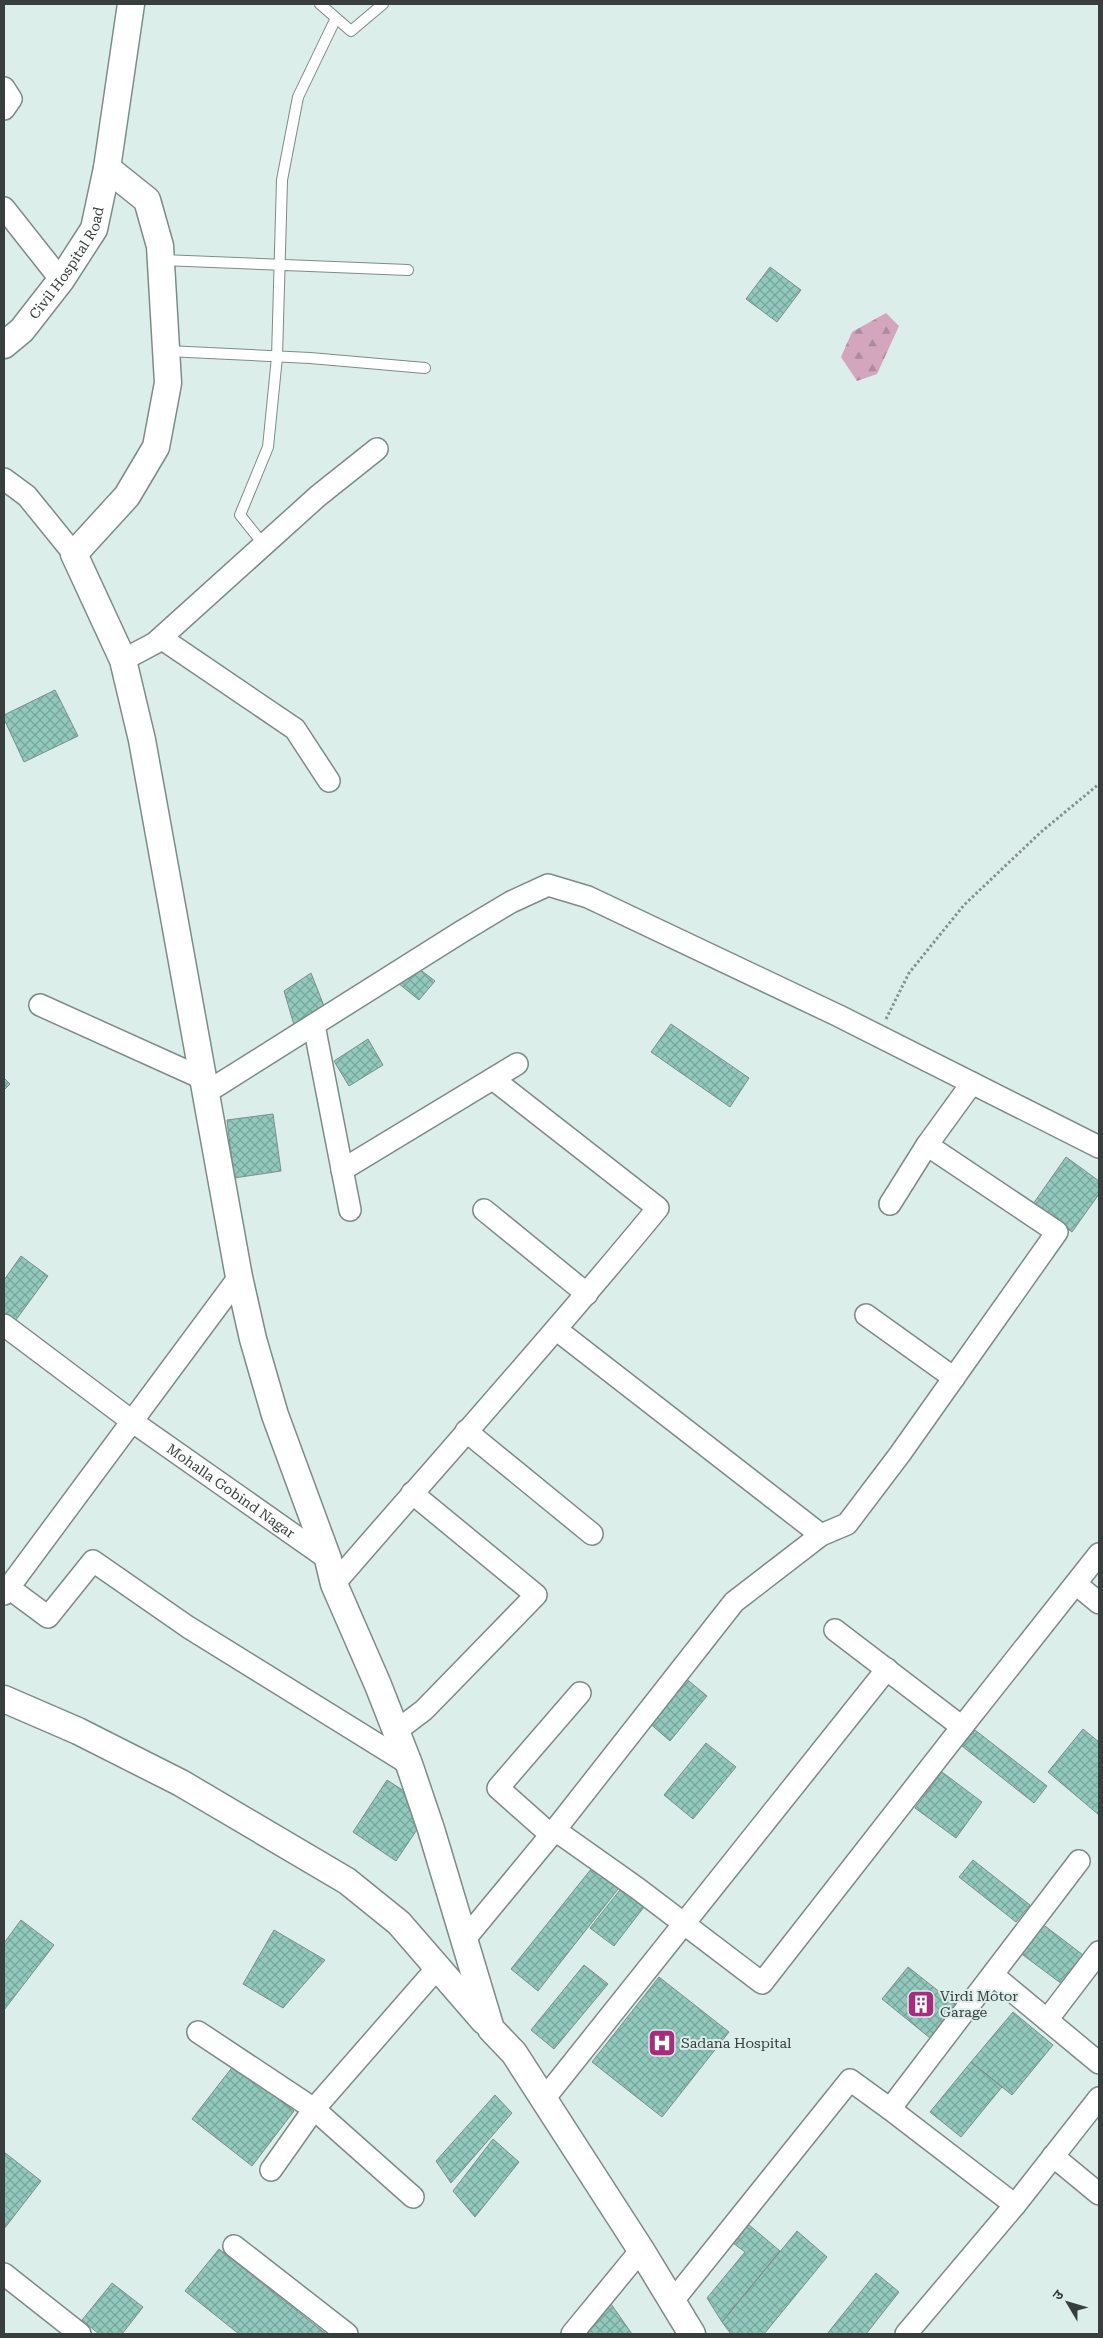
<svg xmlns="http://www.w3.org/2000/svg" width="1103" height="2338" font-family="'Roboto Serif','Noto Sans Devanagari',serif">
<style>
.forest{fill:url(#forest-firs)}
.building{fill:url(#building-cross-hatch);stroke:#7e8e8a}
.lines{fill:none;stroke-linecap:round;stroke-linejoin:round}
.service-casing{stroke:#7c8c88;stroke-width:12}
.minor-casing{stroke:#7c8c88;stroke-width:24}
.tertiary-casing{stroke:#7c8c88;stroke-width:29}
.path{stroke:#85928f;stroke-width:3;stroke-dasharray:2.5 2.5;stroke-linecap:butt}
.service{stroke:#fff;stroke-width:10}
.minor{stroke:#fff;stroke-width:21}
.tertiary{stroke:#fff;stroke-width:26}
.labels{text-anchor:middle;stroke-width:4;stroke-linejoin:round;paint-order:stroke}
.street-label{font-size:14px;fill:#373e3d;stroke:#dceeea}
.poi-label{font-size:14px;fill:#373e3d;stroke:#dceeea;text-anchor:start}
</style>
<defs>
<pattern id="forest-firs" width="22" height="20" patternUnits="userSpaceOnUse" patternTransform="scale(1.25)"><rect width="22" height="20" fill="#d3a6be"/><path d="M5 1l3.5 6h-7zM16 11l3.5 6h-7z" fill="#ac899c"/></pattern>
<pattern id="building-cross-hatch" width="8" height="8" patternUnits="userSpaceOnUse" patternTransform="scale(1.25)"><rect width="8" height="8" fill="#91cabd"/><path d="M0 0l8 8M0 8l8-8" fill="none" stroke="#77a59b"/></pattern>
</defs>
<rect width="100%" height="100%" fill="#dceeea"/>
<!-- forest -->
<path class="forest" d="M886,313L899,326L877,374L857,381L841,357L852,332Z"/>
<!-- building -->
<path class="building" d="M770,267L801,290L777,322L746,299Z
M55,690L78,736L24,762L4,719V715Z
M418,968L435,981L419,1000L398,983Z
M311,973L324,1006L294,1025L284,991Z
M671,1024L749,1078L730,1107L651,1052Z
M368,1039L383,1065L349,1086L334,1061Z
M4,1078L10,1084L4,1090Z
M273,1114L281,1171L234,1178L227,1120Z
M1066,1157L1099,1181V1194L1072,1232L1033,1204Z
M21,1256L48,1276L13,1324L4,1318V1280Z
M684,1677L707,1696L670,1741L647,1721Z
M1083,1729L1099,1742V1815L1048,1772Z
M975,1730L1047,1786L1034,1803L962,1746Z
M706,1743L736,1767L693,1819L664,1795Z
M942,1772L982,1802L956,1838L915,1808Z
M387,1780L404,1791L418,1828L396,1861L353,1832Z
M973,1860L1030,1905L1016,1922L959,1877Z
M596,1863L622,1884L538,1991L511,1969Z
M623,1886L647,1903L614,1946L590,1928Z
M21,1920L54,1945L4,2010V1943Z
M1041,1923L1087,1958L1066,1987L1019,1952Z
M274,1930L325,1960L283,2008L243,1984Z
M584,1965L608,1984L554,2049L531,2030Z
M908,1967L960,2008L935,2042L882,1999Z
M659,1977L729,2032L662,2117L592,2062Z
M1013,2012L1053,2045L1012,2095L971,2062Z
M971,2062L1002,2087L961,2137L930,2112Z
M234,2065L294,2111L252,2166L192,2119Z
M495,2095L512,2113L451,2183L436,2161Z
M493,2139L519,2162L475,2217L453,2191Z
M4,2152L41,2181L4,2229Z
M748,2224L780,2251L722,2322L707,2298L745,2252L733,2243Z
M797,2231L827,2257L764,2334H731L722,2322Z
M219,2249L326,2334H239L185,2291Z
M876,2273L899,2292L866,2334H827Z
M112,2283L143,2307L122,2334H99L82,2320Z
M609,2301L632,2334H581Z"/>
<g class="lines">
<!-- service casing -->
<g class="service-casing">
<path id="service" d="M320,4L351,31L383,4
M162,260L408,270
M167,351L310,358L425,368
M264,545L240,515L268,447L277,357L282,180L298,97L336,18"/>
</g>
<!-- minor casing -->
<g class="minor-casing">
<g id="minor">
<path d="M4,88L11,99L4,109"/>
<path d="M4,208L61,280"/>
<path d="M4,479L27,496L74,554"/>
<path d="M161,638L295,729L329,781"/>
<path d="M123,660L155,643L318,496L377,449"/>
<path d="M40,1005L204,1079"/>
<path d="M314,1025L350,1210"/>
<path d="M207,1092L461,932L511,902L548,885L588,897L839,1016L1099,1147"/>
<path d="M342,1170L517,1064"/>
<path d="M890,1204L927,1145L972,1083"/>
<path d="M484,1210L587,1294"/>
<path d="M866,1315L954,1378"/>
<path id="s1" d="M4,1325L133,1422L328,1559"/>
<path d="M557,1330L821,1535"/>
<path d="M466,1431L592,1534"/>
<path d="M334,1584C442,1459 553,1336 658,1208L493,1079"/>
<path d="M1076,1584L1099,1603"/>
<path d="M9,1588L48,1617L93,1561L188,1627L409,1764"/>
<path d="M4,1594L239,1277"/>
<path d="M835,1630L962,1727L1099,1554"/>
<path d="M395,1732L424,1710L536,1595L412,1493"/>
<path d="M555,1830L637,1888L762,1983L962,1727"/>
<path d="M551,1835L498,1788L580,1693"/>
<path d="M464,1940L555,1830L734,1602L821,1535L847,1524L900,1454L1057,1232L927,1145"/>
<path d="M993,1975L1099,2063"/>
<path d="M1047,2020L1099,1952"/>
<path d="M198,2032L314,2109L413,2197"/>
<path d="M544,2099L887,1669"/>
<path d="M890,2109L1015,2205L1099,2098"/>
<path d="M1053,2156L1099,2194"/>
<path d="M271,2170L314,2109L438,1967"/>
<path d="M234,2246L347,2334"/>
<path d="M4,2274L80,2334"/>
<path d="M672,2302L850,2080L890,2109L1079,1861"/>
<path d="M572,2334L641,2250"/>
<path d="M906,2334L1015,2205"/>
</g>
</g>
<!-- tertiary casing -->
<g class="tertiary-casing">
<g id="tertiary">
<path d="M131,4L107,168L147,200L160,246L168,383L156,447L127,496L74,554L123,660L142,740L239,1277L253,1339L275,1415L328,1559L334,1584L378,1685L409,1764L431,1829L491,2029L514,2053L641,2250L692,2334"/>
<path id="s2" d="M4,345L22,330L61,280L94,229L107,168"/>
<path d="M4,1699L78,1731L181,1783L347,1881L399,1923L484,2021"/>
</g>
</g>
<!-- path -->
<path class="path" d="M886,1019L909,973L964,905L1041,832L1099,784"/>
<!-- service -->
<use href="#service" class="service"/>
<!-- minor -->
<use href="#minor" class="minor"/>
<!-- tertiary -->
<use href="#tertiary" class="tertiary"/>
</g>
<!-- icons -->
<defs>
<g id="building-square" transform="scale(1.4375)"><rect x="-9" y="-9" width="18" height="18" rx="4" fill="#a82b7d" stroke="#dceeea"/><path d="M-4-6H4V6H1V3H-1V6H-4ZM-2.5-4.3h1.7v1.8h-1.7ZM.8-4.3h1.7v1.8H.8ZM-2.5-1h1.7V.8h-1.7ZM.8-1h1.7V.8H.8Z" fill="#fff"/></g>
<g id="hospital-square" transform="scale(1.4375)"><rect x="-9" y="-9" width="18" height="18" rx="4" fill="#a82b7d" stroke="#dceeea"/><path d="M-5-5h3v3.5h4V-5h3V5h-3V1.5h-4V5h-3Z" fill="#fff"/></g>
</defs>
<g fill-rule="evenodd">
<use href="#building-square" x="921" y="2004"/>
<use href="#hospital-square" x="662" y="2043"/>
</g>
<g class="labels">
<!-- street labels -->
<g class="street-label">
<text dy="5" stroke="none"><textPath href="#s2" startOffset="105">Civil Hospital Road</textPath></text>
<text dy="5" stroke="none"><textPath href="#s1" startOffset="281">Mohalla Gobind Nagar</textPath></text>
</g>
<!-- poi labels -->
<g class="poi-label">
<text x="940" y="2001">Virdi Motor<tspan x="940" dy="16">Garage</tspan></text>
<text x="681" y="2048">Sadana Hospital</text>
</g>
</g>
<!-- border -->
<rect width="1103" height="2338" fill="none" stroke="#373e3d" stroke-width="10"/>
<!-- north arrow -->
<g transform="translate(1068 2303) rotate(308)" stroke="#dceeea" stroke-width="4" paint-order="stroke">
<path d="M0-4L9 19L0 12L-9 19Z" fill="#373e3d"/>
<text y="-8" font-size="14" font-weight="bold" text-anchor="middle" fill="#373e3d">उ</text>
</g>
</svg>
